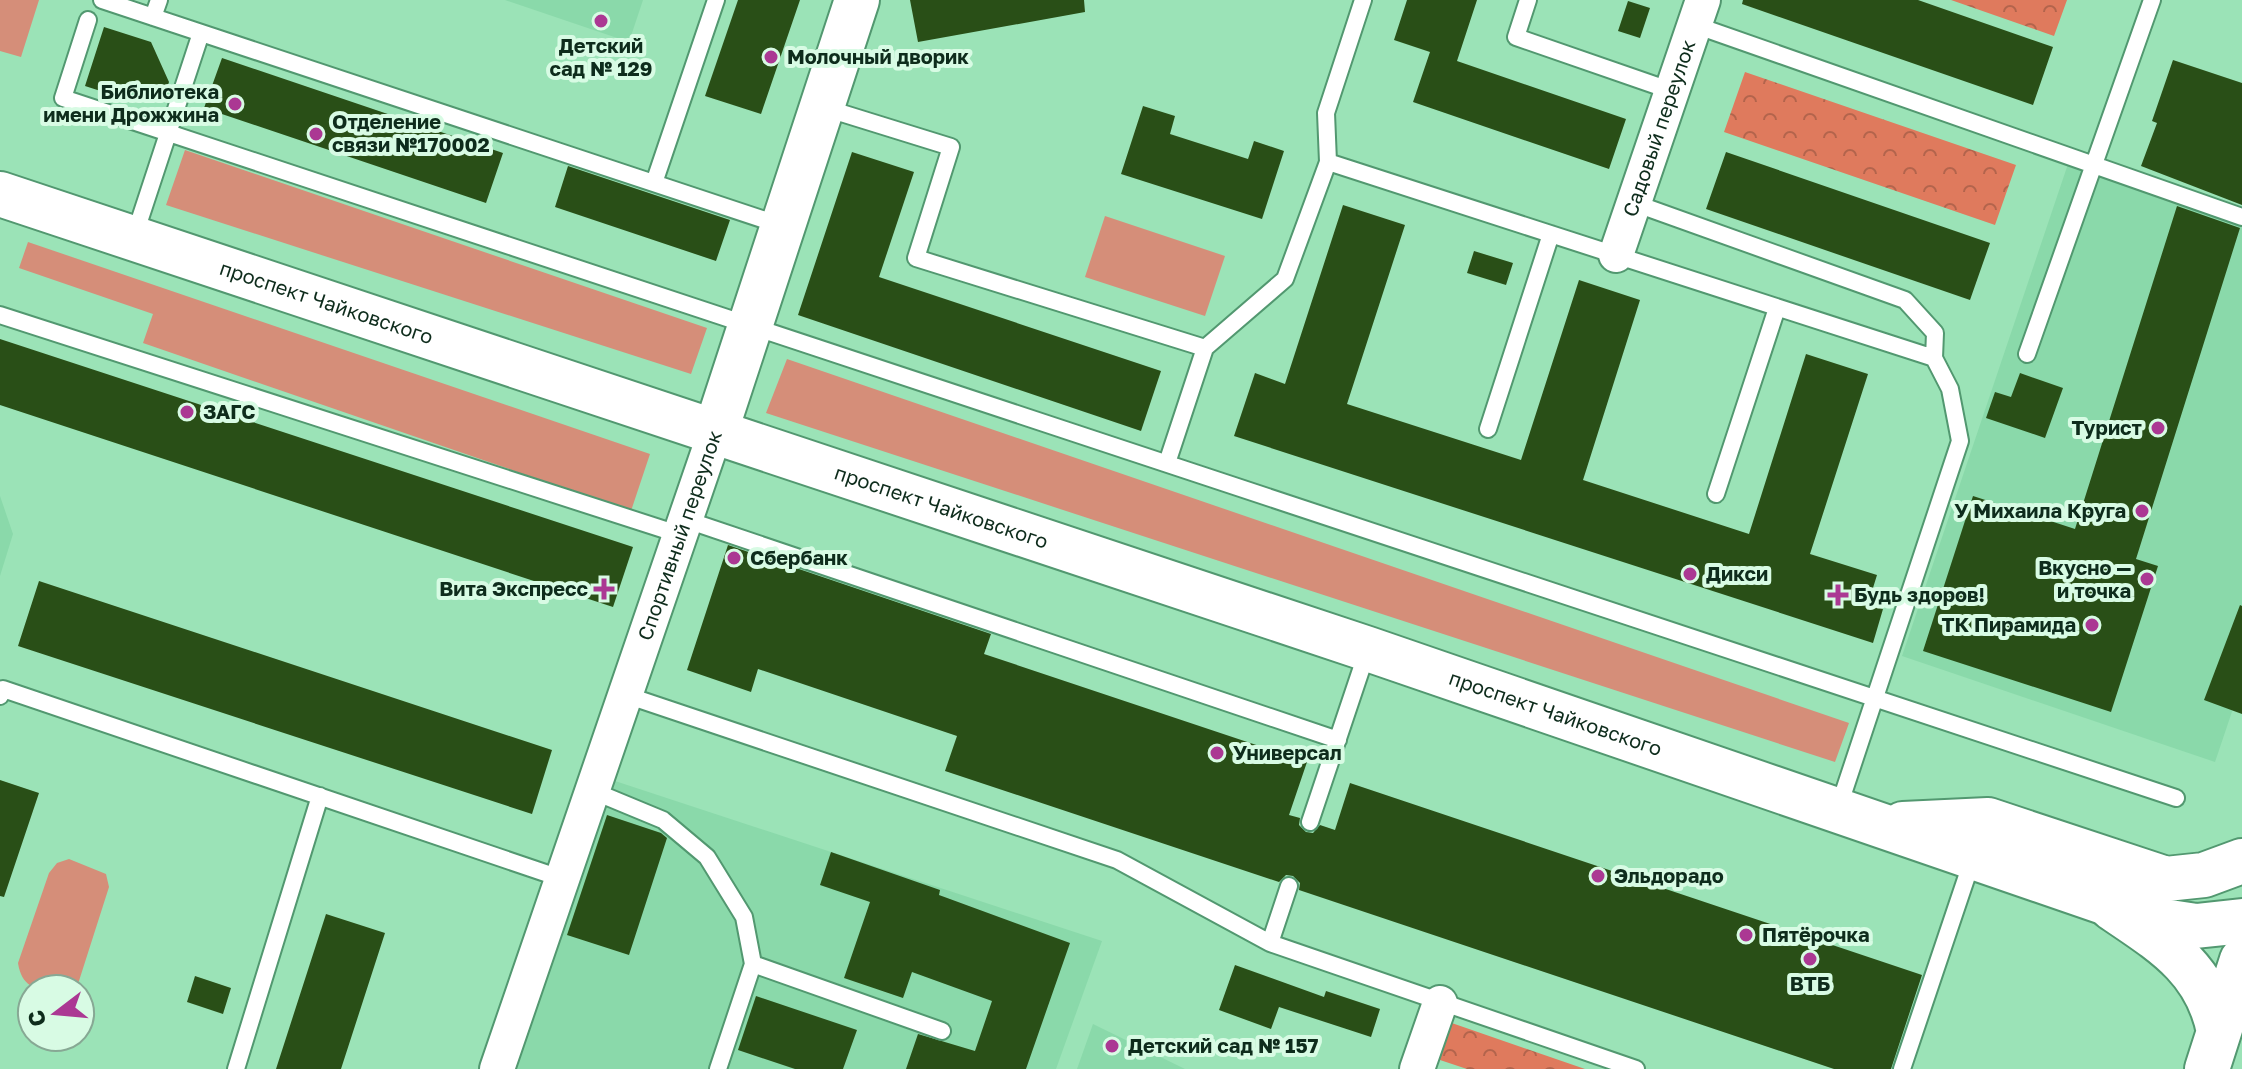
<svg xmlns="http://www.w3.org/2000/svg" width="2242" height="1069" font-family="'Golos Text',sans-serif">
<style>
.built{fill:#8ad9aa}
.green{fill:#d58e79}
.forest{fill:url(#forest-crowns)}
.building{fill:#294f17}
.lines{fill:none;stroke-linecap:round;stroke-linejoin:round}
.lane-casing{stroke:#529870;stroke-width:20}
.street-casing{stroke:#529870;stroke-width:38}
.secondary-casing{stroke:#529870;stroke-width:48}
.primary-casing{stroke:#529870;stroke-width:48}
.lane{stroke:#fff;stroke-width:16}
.street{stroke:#fff;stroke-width:34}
.secondary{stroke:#fff;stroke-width:44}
.primary{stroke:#fff;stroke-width:44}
.poi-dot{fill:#ab3893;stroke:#d8fbe4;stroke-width:3}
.labels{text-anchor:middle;stroke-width:8;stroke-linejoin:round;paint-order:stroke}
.poi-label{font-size:20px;font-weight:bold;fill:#0e2c1c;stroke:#d8fbe4;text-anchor:start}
.street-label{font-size:20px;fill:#0e2c1c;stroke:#d8fbe4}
</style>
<defs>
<pattern id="forest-crowns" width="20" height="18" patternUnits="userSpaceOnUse" patternTransform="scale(2)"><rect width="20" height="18" fill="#df7a5d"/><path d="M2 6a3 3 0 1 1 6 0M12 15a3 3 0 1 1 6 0" fill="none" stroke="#b3644c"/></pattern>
</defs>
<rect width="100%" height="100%" fill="#9be3b7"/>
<!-- built -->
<path class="built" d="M505,0H643L629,42Z
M2069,161L2242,223V682L2215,762L1902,656Z
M0,496L13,534L0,576Z
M615,781L1102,941L1056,1069H513Z
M1093,1024L1185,1069H1077Z"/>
<!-- green -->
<path class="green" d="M0,0H39L21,57L0,51Z
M185,150L707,328L691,374L166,205Z
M1105,216L1225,256L1205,316L1085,277Z
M28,242L650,454L631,511L143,343L153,314L19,268Z
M787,359L1849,723L1835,762L766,413Z
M69,859L106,874L109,887L78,984L72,989C46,989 23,995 18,963L49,873L57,863Z"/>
<!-- forest -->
<path class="forest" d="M1951,0H2067L2054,36Z
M1745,72L2016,165L1995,225L1724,132Z
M1446,1021L1585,1069H1467L1437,1059Z"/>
<!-- building -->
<path class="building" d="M738,0H800L761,114L705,96Z
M910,0H1084L1085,12L918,42Z
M1407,0H1477L1457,61L1626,119L1609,169L1413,102L1430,52L1394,40Z
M1743,0H1918L2053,47L2033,105L1742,4Z
M1628,1L1650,8L1640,38L1618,31Z
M104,27L151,42L169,82L162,102L119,88L116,96L85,86Z
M222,58L503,153L486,203L204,108Z
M2173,60L2242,83V205L2141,166L2157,123L2152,121Z
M1143,106L1175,116L1170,134L1248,159L1254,141L1284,151L1262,219L1121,174Z
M852,152L914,172L879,277L1161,371L1141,431L798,315Z
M1726,152L1990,243L1970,300L1706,209Z
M568,166L730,220L716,261L555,207Z
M1343,205L1405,225L1347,404L1521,460L1579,280L1640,300L1583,480L1749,534L1806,354L1868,374L1810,554L1877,575L1868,604L1883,609L1873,643L1234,436L1255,373L1285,384Z
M2177,206L2240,228L2136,559L2158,566L2111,712L1923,651L1973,496L2075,529Z
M1474,251L1513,263L1506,285L1467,273Z
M0,339L633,547L613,607L0,405Z
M2020,373L2063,388L2045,438L1986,418L1995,392L2011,397Z
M728,545L991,634L984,654L1307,762L1289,815L1300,818L1299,825L1306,832L1313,833L1320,825L1335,830L1350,783L1922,975L1891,1069H1834L1299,890L1300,883L1293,876L1286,875L1279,882L945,771L957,736L758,669L751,692L687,670Z
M39,581L552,750L532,814L18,646Z
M2240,605L2242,606V714L2204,700Z
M0,780L39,793L4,897L0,896Z
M607,815L661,833L667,838L629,955L567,935Z
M831,852L940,890L939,895L1070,943L1026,1069H906L918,1034L975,1051L992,1001L912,972L903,998L844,978L870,902L820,885Z
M326,914L385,933L341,1069H276Z
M1235,965L1324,997L1326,991L1380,1009L1371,1037L1279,1007L1271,1029L1219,1010Z
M195,976L231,988L223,1014L187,1002Z
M756,996L857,1030L843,1069H795L738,1050Z"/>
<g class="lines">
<!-- lane casing -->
<g class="lane-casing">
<path id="lane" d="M102,0L780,225
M1528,0L1516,37L1672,91
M153,17L159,0
M88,20L63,98L2176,798
M1695,25L2242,217
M822,107L951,147L916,258L1205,348
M1328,162L1934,358L1950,389L1960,441L1838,809
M654,183L716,0
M1634,203L1905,300L1935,333L1934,358
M134,237L201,33
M0,315L681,535
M2027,354L2152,0
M1488,429L1551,234
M1167,463L1205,348L1285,279L1328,162L1326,113L1363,0
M1716,494L1777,308
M687,520L1338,740
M626,695L1117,860L1270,943L1636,1069
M0,696L3,689L563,879
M593,791L663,820L707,857L744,917L753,964L718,1069
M1310,822L1368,649
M1270,943L1289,886
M753,964L942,1031
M236,1069L320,796
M1902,1069L1973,858"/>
</g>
<!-- street casing -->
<g class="street-casing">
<g id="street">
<path id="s1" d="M1616,255L1703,0"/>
<path id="s2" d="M497,1069L715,433"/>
<path d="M1417,1069L1440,1003"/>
</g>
</g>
<!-- secondary casing -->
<g class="secondary-casing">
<path id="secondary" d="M715,433L857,0
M2112,908C2162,942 2207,968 2219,1032
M2207,1069L2242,960"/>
</g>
<!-- primary casing -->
<g class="primary-casing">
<g id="primary">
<path id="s3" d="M0,194L1368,649L2156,920L2196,926L2242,921"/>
<path d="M1903,824L1988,820L2166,879L2204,875L2242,861"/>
</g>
</g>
<!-- lane -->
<use href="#lane" class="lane"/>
<!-- street -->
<use href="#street" class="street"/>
<!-- secondary -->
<use href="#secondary" class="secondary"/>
<!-- primary -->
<use href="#primary" class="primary"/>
</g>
<!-- markers -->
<g class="poi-dot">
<circle cx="601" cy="21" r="8"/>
<circle cx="771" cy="57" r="8"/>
<circle cx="235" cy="104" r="8"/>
<circle cx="316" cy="134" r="8"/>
<circle cx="187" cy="412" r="8"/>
<circle cx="2158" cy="428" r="8"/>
<circle cx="2142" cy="511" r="8"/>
<circle cx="734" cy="558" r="8"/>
<circle cx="1690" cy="574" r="8"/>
<circle cx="2147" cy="579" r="8"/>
<path d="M600 577h8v8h8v8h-8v8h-8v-8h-8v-8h8z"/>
<path d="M1834 583h8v8h8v8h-8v8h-8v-8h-8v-8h8z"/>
<circle cx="2092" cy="625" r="8"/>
<circle cx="1217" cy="753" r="8"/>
<circle cx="1598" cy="876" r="8"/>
<circle cx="1746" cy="935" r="8"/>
<circle cx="1810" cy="959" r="8"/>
<circle cx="1112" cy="1046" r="8"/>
</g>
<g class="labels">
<!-- poi labels -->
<g class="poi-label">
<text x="601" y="53" text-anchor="middle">Детский<tspan x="601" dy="23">сад № 129</tspan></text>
<text x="787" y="64">Молочный дворик</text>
<text x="219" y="99" text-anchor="end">Библиотека<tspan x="219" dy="23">имени Дрожжина</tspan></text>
<text x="332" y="129">Отделение<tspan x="332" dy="23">связи №170002</tspan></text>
<text x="203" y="419">ЗАГС</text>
<text x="2142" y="435" text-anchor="end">Турист</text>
<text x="2126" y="518" text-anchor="end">У Михаила Круга</text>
<text x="750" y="565">Сбербанк</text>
<text x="2131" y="575" text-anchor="end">Вкусно —<tspan x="2131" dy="23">и точка</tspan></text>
<text x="1706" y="581">Дикси</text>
<text x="588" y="596" text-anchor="end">Вита Экспресс</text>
<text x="1854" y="602">Будь здоров!</text>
<text x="2076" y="632" text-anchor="end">ТК Пирамида</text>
<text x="1233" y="760">Универсал</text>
<text x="1614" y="883">Эльдорадо</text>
<text x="1762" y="942">Пятёрочка</text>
<text x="1810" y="991" text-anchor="middle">ВТБ</text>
<text x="1128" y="1053">Детский сад № 157</text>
</g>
<!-- street labels -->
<g class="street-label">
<text dy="7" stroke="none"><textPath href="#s1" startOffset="134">Садовый переулок</textPath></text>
<text dy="7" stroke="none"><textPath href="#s3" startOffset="344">проспект Чайковского</textPath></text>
<text dy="7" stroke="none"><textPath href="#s3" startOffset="992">проспект Чайковского</textPath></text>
<text dy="7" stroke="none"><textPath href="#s2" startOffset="564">Спортивный переулок</textPath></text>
<text dy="7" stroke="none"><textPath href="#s3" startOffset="1640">проспект Чайковского</textPath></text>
</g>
</g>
<!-- north arrow -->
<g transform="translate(56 1013) rotate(254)"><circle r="38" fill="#d8fbe4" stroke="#87a894" stroke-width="2"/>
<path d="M0-6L14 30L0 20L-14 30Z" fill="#ab3893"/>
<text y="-12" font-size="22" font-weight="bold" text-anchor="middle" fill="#0e2c1c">С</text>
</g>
</svg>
